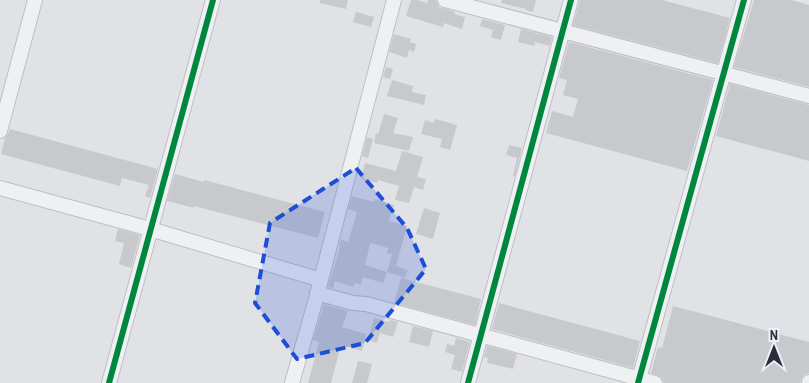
<svg xmlns="http://www.w3.org/2000/svg" width="809" height="383" font-family="'Archivo Narrow',sans-serif">
<style>
.building{fill:#c8c9cd;fill-rule:evenodd}
.lines{fill:none;stroke-linecap:round;stroke-linejoin:round}
.minor-casing{stroke:#bebfc2;stroke-width:16}
.minor{stroke:#eff0f2;stroke-width:14}
.cycleway-casing{stroke:#eef0f5;stroke-width:9}
.cycleway{stroke:#00873e;stroke-width:6}
.marked{fill:#1d4ed8;fill-opacity:0.2;stroke:#1d4ed8;stroke-width:4;stroke-dasharray:10 6;stroke-linejoin:round}
</style>
<rect width="100%" height="100%" fill="#e1e2e5"/>
<!-- building -->
<path class="building" d="M320,0H348L346,9L320,3Z
M411,0H417L427,3L428,0H436L439,7L455,12L454,14L465,17L462,29L444,23L443,27L406,16Z
M502,0H536L533,12L526,10V9L501,3Z
M580,0H662L730,18L718,63L573,25Z
M754,0H791L809,5V87L734,67Z
M356,12L374,17L371,27L353,22Z
M482,19L505,25L501,40L491,37L493,30L480,26Z
M521,29L552,37L550,46L535,42L534,46L518,42Z
M394,34L411,39L410,42L416,44L414,52L409,50L407,58L389,52Z
M569,42L713,80L687,171L546,133L552,111L573,117L578,99L563,95L567,80L559,78Z
M386,67L393,69L390,79L383,77Z
M392,80L413,86L412,92L426,95L424,105L387,96Z
M730,84L809,105V161L716,136Z
M384,114L398,118L393,133L413,137L409,151L374,143L376,133L378,134Z
M435,119L457,125L450,150L440,147L442,139L421,134L425,120L433,123Z
M10,129L158,169L150,198L145,196L149,185L122,178L120,186L1,154L5,138L8,134Z
M367,137L373,139L368,158L362,156Z
M509,145L522,148L515,176H513L517,158L506,155Z
M402,151L423,157L417,177L426,179L423,190L414,187L409,203L395,200L399,186L378,180L377,183L361,179L365,163L396,171Z
M175,174L204,182V180L325,212L318,238L194,206V208L167,201Z
M352,196L374,202L375,199L394,205L389,221L407,226L396,266L408,270L405,278L387,272L383,283L363,277L361,285L355,283L353,287L335,281L333,288L328,287L340,247L339,246L341,239L348,242L357,212L348,209ZM371,243L388,248L387,253L392,254L387,272L365,265L370,244Z
M424,208L440,213L433,239L416,234Z
M118,229L140,235L131,268L119,264L124,243L115,241Z
M401,278L481,299L475,325L394,303Z
M499,303L640,341L633,368L492,329Z
M324,304L348,311L342,327L366,334L362,351L341,345L331,383H308L319,342L313,340Z
M673,306L809,342V373L805,374L802,377L800,383H664L661,377L651,373L658,347L662,348Z
M374,318L389,322L390,320L398,322L393,337L380,333L377,343L368,340Z
M413,326L433,331L429,347L409,342Z
M456,338L470,342L462,372L451,369L455,355L445,352L447,344L454,346Z
M487,346L517,354L513,369L487,363L488,358L484,357Z
M358,361L372,364L367,383H352Z"/>
<g class="lines">
<!-- minor casing -->
<g class="minor-casing">
<path id="minor" d="M445,0L809,96
M0,131L35,0
M0,188L150,229L321,280
M317,293L353,303L366,304L655,383
M109,383L213,0
M292,383L316,299L394,0
M468,383L571,0
M638,383L744,0
M809,383V382"/>
</g>
<!-- minor -->
<use href="#minor" class="minor"/>
<!-- cycleway casing -->
<g class="cycleway-casing">
<path id="cycleway" d="M109,383L213,0
M468,383L571,0
M638,383L744,0"/>
</g>
<!-- cycleway -->
<use href="#cycleway" class="cycleway"/>
</g>
<!-- marked area -->
<path class="marked" d="M356,168L407,228L426,269L365,343L297,359L255,303L270,223Z"/>
<!-- north arrow -->
<g transform="translate(774 348)" stroke="#eef0f5" stroke-width="4" paint-order="stroke">
<path d="M0-4L9 19L0 12L-9 19Z" fill="#292d3c"/>
<text y="-8" font-size="14" font-weight="bold" text-anchor="middle" fill="#292d3c">N</text>
</g>
</svg>
